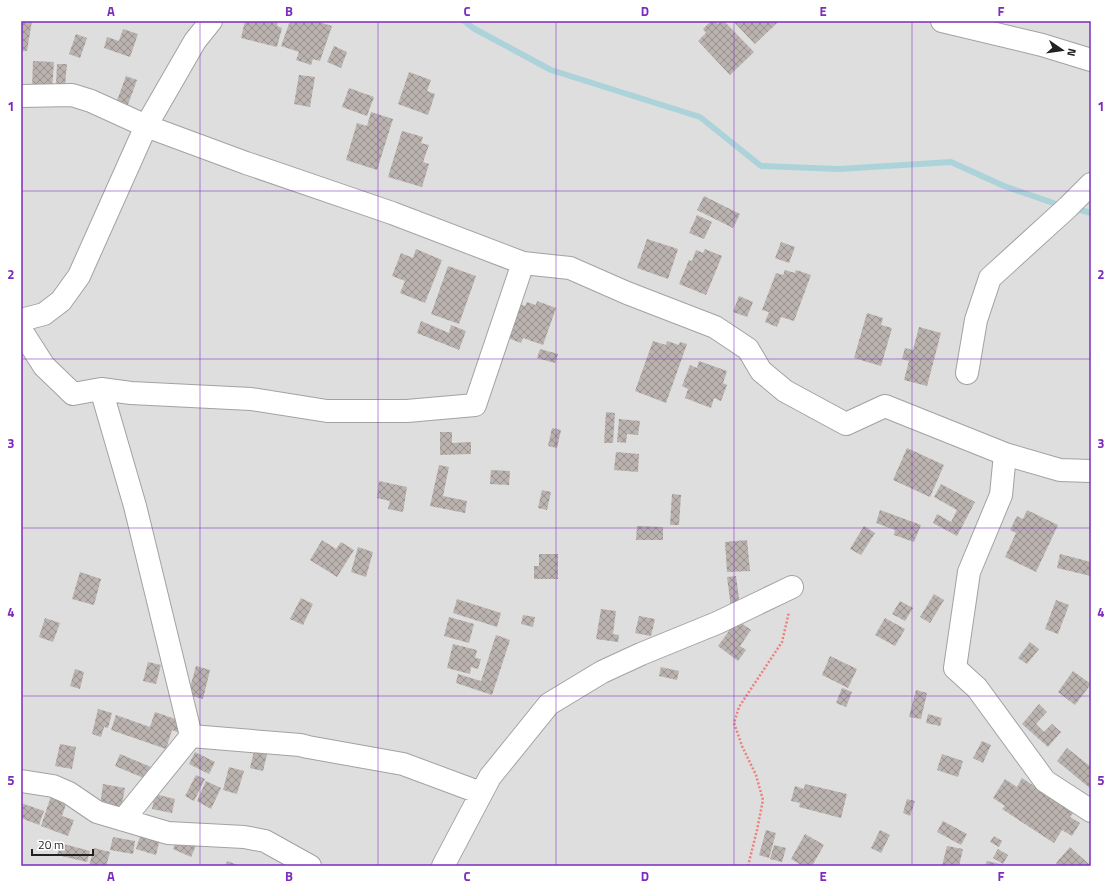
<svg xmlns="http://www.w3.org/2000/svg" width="1112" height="887" font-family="'Titillium Web',sans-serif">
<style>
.residential{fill:#dfdede}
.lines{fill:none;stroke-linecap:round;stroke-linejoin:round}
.stream{stroke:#add3da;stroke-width:6}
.building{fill:url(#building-cross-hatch)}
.minor-casing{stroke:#a2a2a2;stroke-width:24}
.path{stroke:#ee7f7c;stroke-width:2.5;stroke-dasharray:2 2;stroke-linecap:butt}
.minor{stroke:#fff;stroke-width:22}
.grid{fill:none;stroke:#7b2cbf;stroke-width:1;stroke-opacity:0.55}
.neatline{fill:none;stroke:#7b2cbf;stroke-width:1.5}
.grid-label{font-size:13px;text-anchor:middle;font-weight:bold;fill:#7b2cbf}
</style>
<defs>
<pattern id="building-cross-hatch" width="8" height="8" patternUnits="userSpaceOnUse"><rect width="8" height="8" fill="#bab2ae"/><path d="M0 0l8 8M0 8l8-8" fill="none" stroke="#97908d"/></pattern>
</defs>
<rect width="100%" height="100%" fill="#f0ede9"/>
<!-- residential -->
<path class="residential" d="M21,21H1091V866H21Z"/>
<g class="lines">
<!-- stream -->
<path class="stream" d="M464,21L473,28L551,70L700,117L761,166L839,169L951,162L1004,186L1062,206
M1073,208L1091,213"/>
</g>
<!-- building -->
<path class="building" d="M21,21H32L27,51H21Z
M245,21H278L277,26L282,28L277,47L241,38Z
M290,21H316L332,26L320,61L313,59L311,65L296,60L299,52L281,46Z
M711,21H715L718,24L721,21H724L754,52L730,75L698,41L706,33L703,29Z
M733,21H779L755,44Z
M123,29L138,34L130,57L104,48L107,37L119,41Z
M76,34L87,38L80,58L69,54Z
M334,46L347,52L341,68L327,62Z
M33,61L54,62L52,90L32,88Z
M57,64H67L65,85L56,84Z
M409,72L431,80L427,91L435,94L428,115L398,104Z
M299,75L315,77L310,107L294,104Z
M126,76L137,80L126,110L115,106Z
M349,88L374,97L367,116L342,107Z
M371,112L393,119L377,170L346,160L357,123L367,126Z
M402,131L423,137L421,143L429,145L423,162L429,164L422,187L388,177Z
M704,196L740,214L733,228L697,210Z
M697,215L712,222L704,239L689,233Z
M647,239L678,249L668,279L637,268Z
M781,242L795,247L789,263L775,258Z
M416,249L442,260L425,303L400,293L405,281L392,276L401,253L413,258Z
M705,249L722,256L706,295L679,284L689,260L692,261L696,250L703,253Z
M448,266L476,276L459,324L431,314Z
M785,270L795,273L796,270L811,275L794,321L781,317L777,327L765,322L769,312L762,310L776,273L783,275Z
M739,296L753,302L747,317L733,312Z
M537,301L556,308L543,345L523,338L521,343L508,338L520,304L525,306L527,302L536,305Z
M867,313L883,318L881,325L892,328L881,366L854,358Z
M421,321L449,333L451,325L466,331L459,350L417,333Z
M919,327L941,333L927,386L904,380L909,361L902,359L905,348L913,350Z
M653,341L666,345L667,341L679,345L680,342L687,344L666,403L635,391Z
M540,349L558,354L555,363L537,358Z
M699,361L727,371L723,383L727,385L721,401L714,398L711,408L685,398L688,389L682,386L690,365L697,368Z
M606,412L615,413L613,443H604Z
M619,419L640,421L638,435L627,434L626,443L617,442Z
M552,428L561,430L557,448L548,446Z
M440,432H452V443L471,442V454L440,455Z
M907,448L944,465L930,497L893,480Z
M616,452L639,454L638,472L614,470Z
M439,465L449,467L443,496L467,501L465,513L430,506Z
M491,470L510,471L509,485L490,484Z
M379,481L407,487L403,512L388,509L390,501L377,498Z
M941,484L975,502L957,536L933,523L937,514L951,522L957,510L934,497Z
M542,490L551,492L547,510L538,508Z
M672,494L681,495L679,525H670Z
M880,510L921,525L914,542L894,535L895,530L876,523Z
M1027,510L1058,525L1036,572L1005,557L1016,533L1010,530L1017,516L1023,519Z
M637,526L663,527V540H636Z
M864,526L875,533L861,555L850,549Z
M322,540L336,549L341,542L354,550L337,577L310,560Z
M747,540L750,571L727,572L725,542Z
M358,547L373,552L366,577L351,572Z
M539,554H558V579H534V566H539Z
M1060,554L1091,562V576L1057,568Z
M80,572L101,579L94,605L72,599Z
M736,576L740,606L731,608L727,577Z
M934,594L944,600L930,623L920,617Z
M301,598L313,604L303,625L290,619Z
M457,599L501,613L497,627L453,613Z
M1056,600L1069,605L1058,634L1045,629Z
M900,601L913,608L905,621L892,614Z
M601,609L616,611L613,634L619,635L618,642L596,639Z
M523,615L535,617L533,627L521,624Z
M639,616L655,619L651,636L635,633Z
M449,617L474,624L469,643L444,636Z
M45,618L60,623L53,642L39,637Z
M885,618L905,629L895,646L875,635Z
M737,620L751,630L740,646L746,650L738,661L718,646Z
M496,635L510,640L492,695L456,683L458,674L481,681Z
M1030,642L1039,649L1027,664L1018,658Z
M453,644L477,650L475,658L481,659L478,669L471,667L470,674L447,668Z
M830,656L857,669L848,688L822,675Z
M148,662L161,665L156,684L143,681Z
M196,666L210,670L203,699L188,695Z
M661,667L679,671L677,680L659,676Z
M75,669L84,672L80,689L70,686Z
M1073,671L1091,684L1075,705L1058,692Z
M842,688L852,692L846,707L836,703Z
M916,690L927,693L921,719L909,717Z
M1039,704L1047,712L1036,724L1044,732L1052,724L1061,732L1048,747L1022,724Z
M98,709L112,713L108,728L104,727L101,737L92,734Z
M155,712L184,722L180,733L172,730L166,749L111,730L116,715L150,727Z
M928,714L942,718L940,726L926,723Z
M982,741L991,745L983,763L973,758Z
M60,744L76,747L72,769L55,766Z
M255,747L268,750L263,771L250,768Z
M1067,748L1091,767V789L1057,761Z
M195,752L215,762L209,774L189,764Z
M120,754L151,767L146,779L115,766Z
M942,754L963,761L958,777L937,770Z
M229,767L244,771L237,794L223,790Z
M196,775L205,779L194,801L185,796Z
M1022,778L1074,812L1070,817L1080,823L1072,836L1062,830L1054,843L1002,809L1005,806L993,798L1005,779L1017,787Z
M206,781L221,788L211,809L197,801Z
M103,784L125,788L121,809L100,806Z
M805,784L847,794L841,818L799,807L800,803L791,801L795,786L804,789Z
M52,793L68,798L62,816L74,820L68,836L41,826Z
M155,794L175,799L172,813L152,809Z
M907,799L915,801L910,816L903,813Z
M21,803L44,811L39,825L21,818Z
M943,821L967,834L961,845L937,832Z
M766,830L776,833L769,858L759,855Z
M880,830L890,835L881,853L871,848Z
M141,833L160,839L156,855L136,849Z
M805,834L824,845L812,866H803L791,859Z
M994,836L1002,841L999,847L990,842Z
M113,837L135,841L133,854L110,850Z
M178,838L196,846L191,857L173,849Z
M60,843L90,851L87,862L57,855Z
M774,845L786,848L782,862L770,859Z
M947,846L963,849L959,866H942Z
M1070,847L1091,866H1059L1056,863Z
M94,848L110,852L106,866H89Z
M998,849L1008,855L1003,864L993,858Z
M227,861L240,866H225Z
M987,861L1004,865V866H985Z"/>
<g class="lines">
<!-- minor casing -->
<g class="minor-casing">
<path id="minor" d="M942,21L1042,45L1091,60
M21,96L72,95L91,101L146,126L246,163L392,213L523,263L570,268L627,293L715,327L748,349L761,371L785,391L846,424L885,406L1005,454L1001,495L969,572L955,668L977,688L1045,781L1091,811
M21,320L44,314L61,301L79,276L146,126L195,41L211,21
M21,330L44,366L73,394L101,389L131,393L251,399L327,411H407L475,405L523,263
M967,373L976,320L990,278L1068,207L1091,184
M101,389L135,506L191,736L123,820
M1005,454L1060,470L1091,471
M191,736L300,745L308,747L403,764L481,793
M21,781L53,786L69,793L97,812L168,833L244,837L265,841L310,866
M443,866L490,777L549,704L602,672L641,654L717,623L792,587"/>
</g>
<!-- path -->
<path class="path" d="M748,866L757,830L763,800L756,775L742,746L734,723L739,707L782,642L789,612"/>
<!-- minor -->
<use href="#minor" class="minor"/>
</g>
<!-- grid -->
<path class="grid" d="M200,21V866M378,21V866M556,21V866M734,21V866M912,21V866M21,191H1091M21,359H1091M21,528H1091M21,696H1091"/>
<!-- border -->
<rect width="1112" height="887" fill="none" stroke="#ffffff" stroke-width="44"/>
<!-- north arrow -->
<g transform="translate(1062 50) rotate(103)" stroke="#ffffff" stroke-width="3" paint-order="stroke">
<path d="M0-3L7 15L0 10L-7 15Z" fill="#212121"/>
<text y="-6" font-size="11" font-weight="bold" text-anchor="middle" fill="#212121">N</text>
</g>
<!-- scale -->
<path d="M32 849v6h61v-6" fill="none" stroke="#212121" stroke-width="2"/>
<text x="38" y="849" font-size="12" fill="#212121" stroke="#ffffff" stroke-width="3" paint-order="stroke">20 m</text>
<rect x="22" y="22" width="1068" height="843" class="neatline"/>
<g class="grid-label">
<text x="111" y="16">A</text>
<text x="289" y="16">B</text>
<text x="467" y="16">C</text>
<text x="645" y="16">D</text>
<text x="823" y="16">E</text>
<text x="1001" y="16">F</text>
<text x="11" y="111">1</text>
<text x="1101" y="111">1</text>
<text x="11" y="279">2</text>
<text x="1101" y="279">2</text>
<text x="11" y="448">3</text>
<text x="1101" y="448">3</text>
<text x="11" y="617">4</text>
<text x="1101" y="617">4</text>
<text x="11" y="785">5</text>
<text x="1101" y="785">5</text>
<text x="111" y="881">A</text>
<text x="289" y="881">B</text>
<text x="467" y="881">C</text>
<text x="645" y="881">D</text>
<text x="823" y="881">E</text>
<text x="1001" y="881">F</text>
</g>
</svg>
